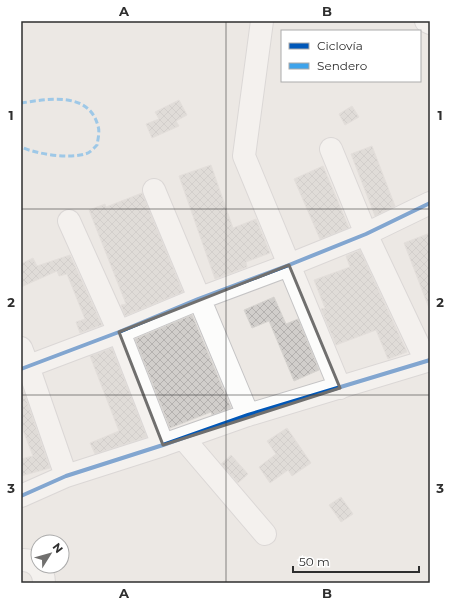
<svg xmlns="http://www.w3.org/2000/svg" width="451" height="604" font-family="Montserrat,sans-serif">
<style>
.building{fill:url(#building-cross-hatch);stroke:#d7d4d0}
.lines{fill:none;stroke-linecap:round;stroke-linejoin:round}
.minor-casing{stroke:#c5c4c5;stroke-width:24}
.minor{stroke:#fcfcfb;stroke-width:22}
.quiet{stroke:#3ea3eb;stroke-width:3;stroke-dasharray:6 3;stroke-linecap:butt}
.cycleway-casing{stroke:#fff;stroke-width:6}
.cycleway{stroke:#0057b8;stroke-width:4}
.marked{fill:none;stroke:#706f6e;stroke-width:3;stroke-linejoin:round}
.grid{fill:none;stroke:#2e2e2e;stroke-width:1;stroke-opacity:0.55}
.neatline{fill:none;stroke:#2e2e2e;stroke-width:1.5}
.grid-label{font-size:13px;text-anchor:middle;font-weight:bold;fill:#2e2e2e}
</style>
<defs>
<pattern id="building-cross-hatch" width="8" height="8" patternUnits="userSpaceOnUse"><rect width="8" height="8" fill="#d1cecb"/><path d="M0 0l8 8M0 8l8-8" fill="none" stroke="#b4b1af"/></pattern>
</defs>
<rect width="100%" height="100%" fill="#ece8e4"/>
<!-- building -->
<path class="building" d="M179,100L187,115L176,121L179,126L152,138L146,124L159,119L155,112Z
M352,106L359,117L345,125L339,114Z
M372,146L395,206L375,216L351,154Z
M211,165L233,228L256,219L270,253L246,262L247,267L215,279L179,176Z
M323,166L349,228L320,239L294,179Z
M142,193L183,292L125,316L121,305L126,304L89,210L105,204L106,207Z
M430,233V308H429L404,243Z
M360,250L407,352L388,359L376,330L336,345L321,309L325,308L314,280L350,267L346,256Z
M70,255L102,325L80,333L76,322L85,319L67,274L59,276L57,271L21,287V264L33,258L37,266Z
M274,297L286,324L298,319L319,370L294,381L269,321L252,328L244,310Z
M192,315L231,408L212,415L211,412L170,428L135,339Z
M112,348L147,437L95,454L90,443L119,431L90,356Z
M21,384L50,468L21,476V459L33,456L21,425Z
M287,428L311,463L292,476L288,470L270,483L259,467L276,454L267,441Z
M231,455L248,474L238,483L221,464Z
M341,497L353,514L341,522L329,505Z"/>
<g class="lines">
<!-- minor casing -->
<g class="minor-casing">
<path id="minor" d="M262,21L244,156L340,388
M426,21L430,23
M331,149L366,234L426,361
M154,190L248,415
M69,221L119,332L163,445
M21,348L28,366L66,476
M21,369L119,332L198,299L289,265L366,234L430,203
M183,438L265,534
M21,496L66,476L163,445L248,415L430,360
M21,560C35,559 44,570 44,583"/>
</g>
<!-- minor -->
<use href="#minor" class="minor"/>
<!-- quiet -->
<path class="quiet" d="M21,103C48,99 89,91 98,126C100,131 98,139 97,145C94,148 90,153 85,154C69,159 36,154 21,147"/>
<!-- cycleway casing -->
<g class="cycleway-casing">
<path id="cycleway" d="M21,369L119,332L198,299L289,265L366,234L430,203
M21,496L66,476L163,445L248,415L430,360"/>
</g>
<!-- cycleway -->
<use href="#cycleway" class="cycleway"/>
</g>
<!-- marked area -->
<path d="M0 0H451V604H0ZM289,265L340,388L163,445L119,332Z" fill="#ece8e4" fill-opacity=".55" fill-rule="evenodd"/>
<path class="marked" d="M289,265L340,388L163,445L119,332Z"/>
<!-- grid -->
<path class="grid" d="M226,21V583M21,209H430M21,395H430"/>
<!-- border -->
<rect width="451" height="604" fill="none" stroke="#ffffff" stroke-width="44"/>
<!-- legend -->
<rect x="281" y="30" width="140" height="52" fill="#ffffff" stroke="#ababab"/>
<rect x="289" y="43" width="20" height="6" fill="#0057b8" stroke="#ababab"/>
<text x="317" y="50" font-size="12" fill="#2e2e2e">Ciclovía</text>
<rect x="289" y="63" width="20" height="6" fill="#3ea3eb" stroke="#ababab"/>
<text x="317" y="70" font-size="12" fill="#2e2e2e">Sendero</text>
<!-- north arrow -->
<g transform="translate(50 554) rotate(53)"><circle r="19" fill="#ffffff" stroke="#ababab"/>
<path d="M0-3L7 15L0 10L-7 15Z" fill="#706f6e"/>
<text y="-6" font-size="11" font-weight="bold" text-anchor="middle" fill="#2e2e2e">N</text>
</g>
<!-- scale -->
<path d="M293 566v6h126v-6" fill="none" stroke="#2e2e2e" stroke-width="2"/>
<text x="299" y="566" font-size="12" fill="#2e2e2e" stroke="#ffffff" stroke-width="3" paint-order="stroke">50 m</text>
<rect x="22" y="22" width="407" height="560" class="neatline"/>
<g class="grid-label">
<text x="124" y="16">A</text>
<text x="327" y="16">B</text>
<text x="11" y="120">1</text>
<text x="440" y="120">1</text>
<text x="11" y="307">2</text>
<text x="440" y="307">2</text>
<text x="11" y="493">3</text>
<text x="440" y="493">3</text>
<text x="124" y="598">A</text>
<text x="327" y="598">B</text>
</g>
</svg>
